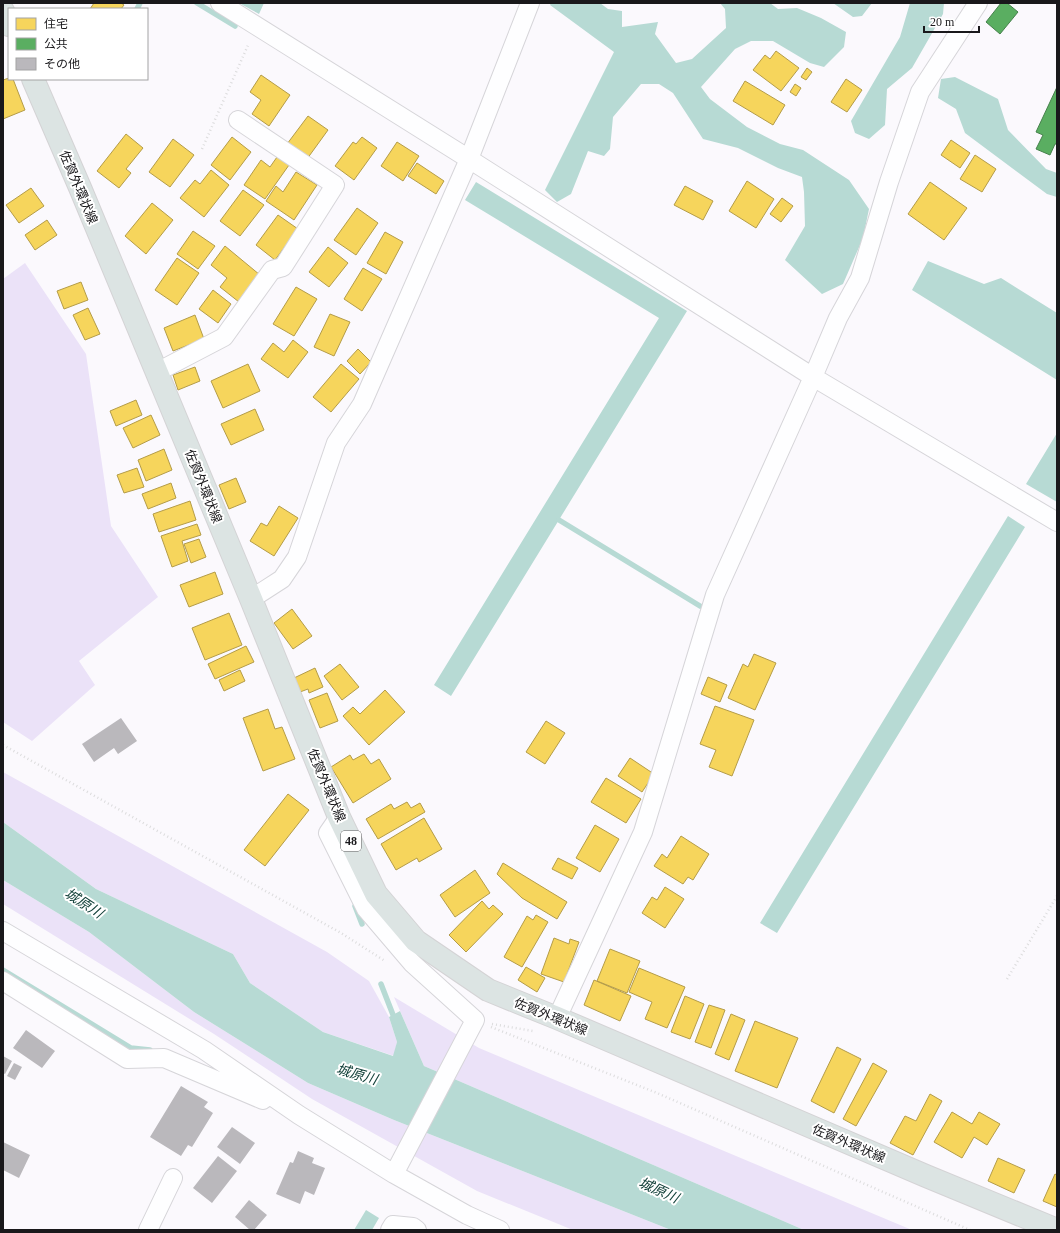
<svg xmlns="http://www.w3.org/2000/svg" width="1060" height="1233" font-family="'Times New Roman','Noto Sans JP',serif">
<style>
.green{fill:#ebe2f8}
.water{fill:#b7dad4}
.homes{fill:#f6d55c;stroke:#b49c48}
.public{fill:#5aae61;stroke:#46814c}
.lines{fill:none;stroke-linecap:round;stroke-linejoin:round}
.stream{stroke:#b7dad4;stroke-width:5.5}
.building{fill:#bab8bc}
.street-casing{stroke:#d6d5d9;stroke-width:20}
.primary-casing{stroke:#d4d3d5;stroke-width:24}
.path{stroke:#dcdcdd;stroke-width:2.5;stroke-dasharray:1 3;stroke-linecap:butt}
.street{stroke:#fefeff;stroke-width:18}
.primary{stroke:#dce4e3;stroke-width:22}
.labels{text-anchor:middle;stroke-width:4;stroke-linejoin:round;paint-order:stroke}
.shield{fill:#fff;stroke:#5e5d5f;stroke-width:1}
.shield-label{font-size:12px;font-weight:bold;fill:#19181b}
.street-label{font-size:13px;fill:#19181b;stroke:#fff}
.water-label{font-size:14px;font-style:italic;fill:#124039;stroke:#fff}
</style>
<rect width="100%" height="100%" fill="#fbf9fd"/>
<!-- green -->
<path class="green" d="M25,263L86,354L111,526L158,597L79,661L95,685L32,741L3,722V279Z
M3,772L327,952L369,981L389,1017L397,1042L394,1056L323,1032L250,983L233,954L96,889L3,822Z
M3,880L89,932L194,1012L308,1083L394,1120L671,1230H573L477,1191L312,1099L214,1034L3,904Z
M394,997L479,1048L912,1230H804L424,1066Z"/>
<!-- water -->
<path class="water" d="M239,3H264L259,14Z
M551,3H600L608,9L622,11V27L658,22L655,34L676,63L692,59L726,28L725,9L720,3H770L778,9L797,8L821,18L846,32L844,47L824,67L810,63L773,41H751L735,49L701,87L710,99L747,127L780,144L803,150L849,180L869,209L863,238L843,284L822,294L785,260L805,226L804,192L802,177L778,168L738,148L703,139L673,93L659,84H641L613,117L610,149L604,156L588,151L571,194L557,202L545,190L614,52L550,5Z
M833,3H872L862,16L853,17Z
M910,3H944L943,14L912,68L887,89L885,125L869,139L855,133L851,121L900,37Z
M955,77L998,99L1008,130L1046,169L1057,173V197L1047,194L965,133L956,109L938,98L941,79Z
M476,182L687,311L451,696L434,685L659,318L465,200Z
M928,261L984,284L1001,278L1057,313V380L912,290Z
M1057,433V502L1026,484Z
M1008,516L1025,527L777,933L760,923Z
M3,822L96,889L233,954L250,983L323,1032L393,1056L397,1042L389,1017L400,1011L424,1066L804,1230H671L394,1120L308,1083L194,1012L89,932L3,880Z
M366,1210L379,1218L372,1230H354Z"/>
<!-- homes -->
<path class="homes" d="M94,3H121L124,5L121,9H90Z
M776,51L799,68L781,91L753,70L765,55L770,59Z
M807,68L812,72L806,80L801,77Z
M261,75L290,95L269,126L252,114L261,100L250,92Z
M9,78V79H13L25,110L3,119V80Z
M846,79L862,90L847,112L831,102Z
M745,81L785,105L773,125L733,101Z
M795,84L801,88L796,96L790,92Z
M308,116L328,130L307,159L287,144Z
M126,134L143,148L126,169L131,173L119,188L97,171Z
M232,137L251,152L230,180L211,165Z
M362,137L377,148L354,180L335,166L353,142L356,144Z
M173,139L194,155L170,187L149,172Z
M951,140L970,153L960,168L941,155Z
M397,142L419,156L403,181L381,166Z
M975,155L996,169L982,192L960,179Z
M277,157L289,165L265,199L244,185L261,160L270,167Z
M417,163L444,181L436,194L408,176Z
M211,170L229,185L204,217L180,198L195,180L200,184Z
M296,172L317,185L294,220L266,201L276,186L283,192Z
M747,181L774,199L756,228L729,211Z
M930,182L967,208L944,240L908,214Z
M685,186L713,201L703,220L674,205Z
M31,188L44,206L19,223L6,205Z
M243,190L264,205L240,236L220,221Z
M782,198L793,206L781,222L770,214Z
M152,203L173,220L146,254L125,236Z
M357,208L378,223L356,255L334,240Z
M278,215L298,229L275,260L256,245Z
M47,220L57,235L35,250L25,235Z
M193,231L215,246L198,269L177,254Z
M385,232L403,242L386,274L367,263Z
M225,246L260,275L239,302L220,287L227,278L211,265Z
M328,247L348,263L329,287L309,272Z
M177,258L199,273L177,305L155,290Z
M363,268L382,279L362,311L344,299Z
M81,282L88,300L64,309L57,291Z
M296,287L317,299L294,336L273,324Z
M213,290L231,304L218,323L199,309Z
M88,308L100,334L85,340L73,315Z
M330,314L350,322L334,356L314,347Z
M195,315L204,339L173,351L164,328Z
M293,340L308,352L288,378L261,359L273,343L284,352Z
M358,349L371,362L360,374L347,361Z
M248,364L260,391L223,408L211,381Z
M341,364L359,379L331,412L313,397Z
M195,367L200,381L178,390L173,375Z
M136,400L142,415L116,426L110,411Z
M255,409L264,430L231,445L221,424Z
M151,415L160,435L133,448L123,428Z
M164,449L172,470L146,481L138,460Z
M137,468L144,487L124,493L117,475Z
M236,478L246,502L229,509L219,485Z
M171,483L176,498L148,509L142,494Z
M190,501L196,520L159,532L153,514Z
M279,506L298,518L274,556L250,541L261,523L267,526Z
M197,524L201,535L182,541L188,561L172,567L161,536Z
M199,539L206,557L191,563L184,544Z
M215,572L223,594L189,607L180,585Z
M292,609L312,636L293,649L274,623Z
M229,613L242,645L205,660L192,628Z
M246,646L254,662L215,679L208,664Z
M754,654L776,663L755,710L728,698L743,664L748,667Z
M340,664L359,687L342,700L324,676Z
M315,668L323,687L309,693L308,689L300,692L294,678Z
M240,670L245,681L224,691L219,680Z
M708,677L727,685L720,702L701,694Z
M385,690L405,712L369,745L343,716L353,707L360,714Z
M327,693L338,721L320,728L309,700Z
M715,706L754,720L732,776L709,767L716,750L700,744Z
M268,709L275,729L282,727L295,759L263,771L243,718Z
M546,721L565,733L545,764L526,752Z
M364,754L371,764L379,759L391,779L353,803L331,767L350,755L353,760Z
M630,758L654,774L642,792L618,776Z
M606,778L641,799L626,823L591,802Z
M288,794L309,810L265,866L244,850Z
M407,802L411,808L420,803L425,812L378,839L366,819L391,804L394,809Z
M424,818L442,849L419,862L417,858L396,870L381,844Z
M595,825L619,839L600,872L576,858Z
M681,836L709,854L693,880L688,877L683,884L654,866L662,854L667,858Z
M558,858L578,868L572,879L552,869Z
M503,863L567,902L557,919L522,898L497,874Z
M475,870L490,893L455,917L440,895Z
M665,887L684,899L665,928L642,913L652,897L657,900Z
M482,901L489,909L493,905L503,914L466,952L449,935Z
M536,915L548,922L522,967L504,957L527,916L533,920Z
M554,938L569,944L570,939L579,942L564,982L541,974Z
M610,949L640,961L627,993L597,981Z
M526,967L545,978L537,992L518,980Z
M639,968L685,987L667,1028L645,1019L652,1002L629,992Z
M594,980L631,996L620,1021L584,1005Z
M685,996L704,1004L690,1039L671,1032Z
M709,1005L725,1010L711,1048L695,1042Z
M731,1014L745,1020L729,1060L715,1054Z
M755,1021L798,1038L777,1088L735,1071Z
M837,1047L861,1059L834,1113L811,1101Z
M873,1063L887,1071L856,1126L843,1119Z
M930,1094L942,1101L913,1155L890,1143L905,1116L916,1121Z
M952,1112L972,1124L979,1112L1000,1124L987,1145L974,1137L962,1158L934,1142Z
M998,1158L1025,1170L1014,1193L988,1181Z
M1055,1174L1057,1175V1207L1043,1201Z"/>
<!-- public -->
<path class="public" d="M1001,3H1007L1018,12L1000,34L986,22Z
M1057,87V144H1055L1050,155L1036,149L1043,135L1036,132Z"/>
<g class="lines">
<!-- stream -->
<path class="stream" d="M197,3L235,26
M137,9L140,3
M559,520L700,606
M355,906L362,924
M3,970L131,1048L150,1050
M381,984L395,1020"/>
</g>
<!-- building -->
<path class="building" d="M121,718L137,741L118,754L114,748L94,762L82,744Z
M26,1030L55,1051L42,1068L13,1048Z
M3,1056L12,1061L5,1074L3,1073Z
M14,1063L22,1067L15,1080L7,1076Z
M181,1086L208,1102L204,1107L213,1113L192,1147L188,1145L181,1156L150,1137Z
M232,1127L255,1143L240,1164L217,1147Z
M3,1142L30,1155L19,1178L3,1170Z
M298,1151L314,1158L312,1163L325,1168L314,1195L305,1191L300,1204L276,1194L290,1162L293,1163Z
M218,1156L237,1171L212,1203L193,1188Z
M249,1200L267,1215L254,1230H250L235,1217Z"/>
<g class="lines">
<!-- street casing -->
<g class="street-casing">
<path id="street" d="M220,3L469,159L813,377L1057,522
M157,372L224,337L272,270L283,267L335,185L238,120
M251,599L282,579L297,557L336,443L362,404L469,159L530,3
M339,817L328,833L366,909L412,963L475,1020L394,1174
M3,931L204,1050L299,1115L394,1174L467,1215L500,1230
M3,981L127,1059L164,1058L263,1100
M557,1018L643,832L715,595L813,377L838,318L860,278L889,182L920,92L978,3
M148,1230L173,1178
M390,1230L393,1225L413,1227L417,1230"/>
</g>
<!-- primary casing -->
<g class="primary-casing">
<path id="primary" d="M3,11L9,25
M33,79L81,190L251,599L339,817L376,894L416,941L488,990L557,1018L926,1176L1057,1230"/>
</g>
<!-- path -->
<path class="path" d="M202,149L249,43
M3,745L341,933L385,961
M1007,979L1057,896
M492,1024L533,1031
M491,1027L657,1093L970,1230"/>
<!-- street -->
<use href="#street" class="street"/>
<!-- primary -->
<use href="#primary" class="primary"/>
</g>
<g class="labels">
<!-- shield labels -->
<rect class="shield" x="341" y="831" width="20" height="20" rx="3"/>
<g class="shield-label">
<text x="351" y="845">48</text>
</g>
<!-- street labels -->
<g class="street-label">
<text transform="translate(79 187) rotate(67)" y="5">佐賀外環状線</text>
<text transform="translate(204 486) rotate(68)" y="5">佐賀外環状線</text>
<text transform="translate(327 785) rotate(67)" y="5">佐賀外環状線</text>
<text transform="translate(551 1016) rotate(22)" y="5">佐賀外環状線</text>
<text transform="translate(849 1143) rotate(23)" y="5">佐賀外環状線</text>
</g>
<!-- water labels -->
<g class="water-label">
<text transform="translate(84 903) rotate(33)" y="5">城原川</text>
<text transform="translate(357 1074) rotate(16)" y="5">城原川</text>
<text transform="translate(659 1190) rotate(24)" y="5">城原川</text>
</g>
</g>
<!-- border -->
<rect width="1060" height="1233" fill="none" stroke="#19181b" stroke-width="8"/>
<!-- legend -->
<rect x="8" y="8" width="140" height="72" fill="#ffffff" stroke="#a3a3a4"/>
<rect x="16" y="18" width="20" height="12" fill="#f6d55c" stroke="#a3a3a4"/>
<text x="44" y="28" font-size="12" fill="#19181b">住宅</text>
<rect x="16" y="38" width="20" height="12" fill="#5aae61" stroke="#a3a3a4"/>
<text x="44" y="48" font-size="12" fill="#19181b">公共</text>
<rect x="16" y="58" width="20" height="12" fill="#bab8bc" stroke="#a3a3a4"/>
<text x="44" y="68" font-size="12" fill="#19181b">その他</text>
<!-- scale -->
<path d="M924 26v6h55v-6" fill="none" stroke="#19181b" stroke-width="2"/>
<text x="930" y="26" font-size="12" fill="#19181b" stroke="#ffffff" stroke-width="3" paint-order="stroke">20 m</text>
</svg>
